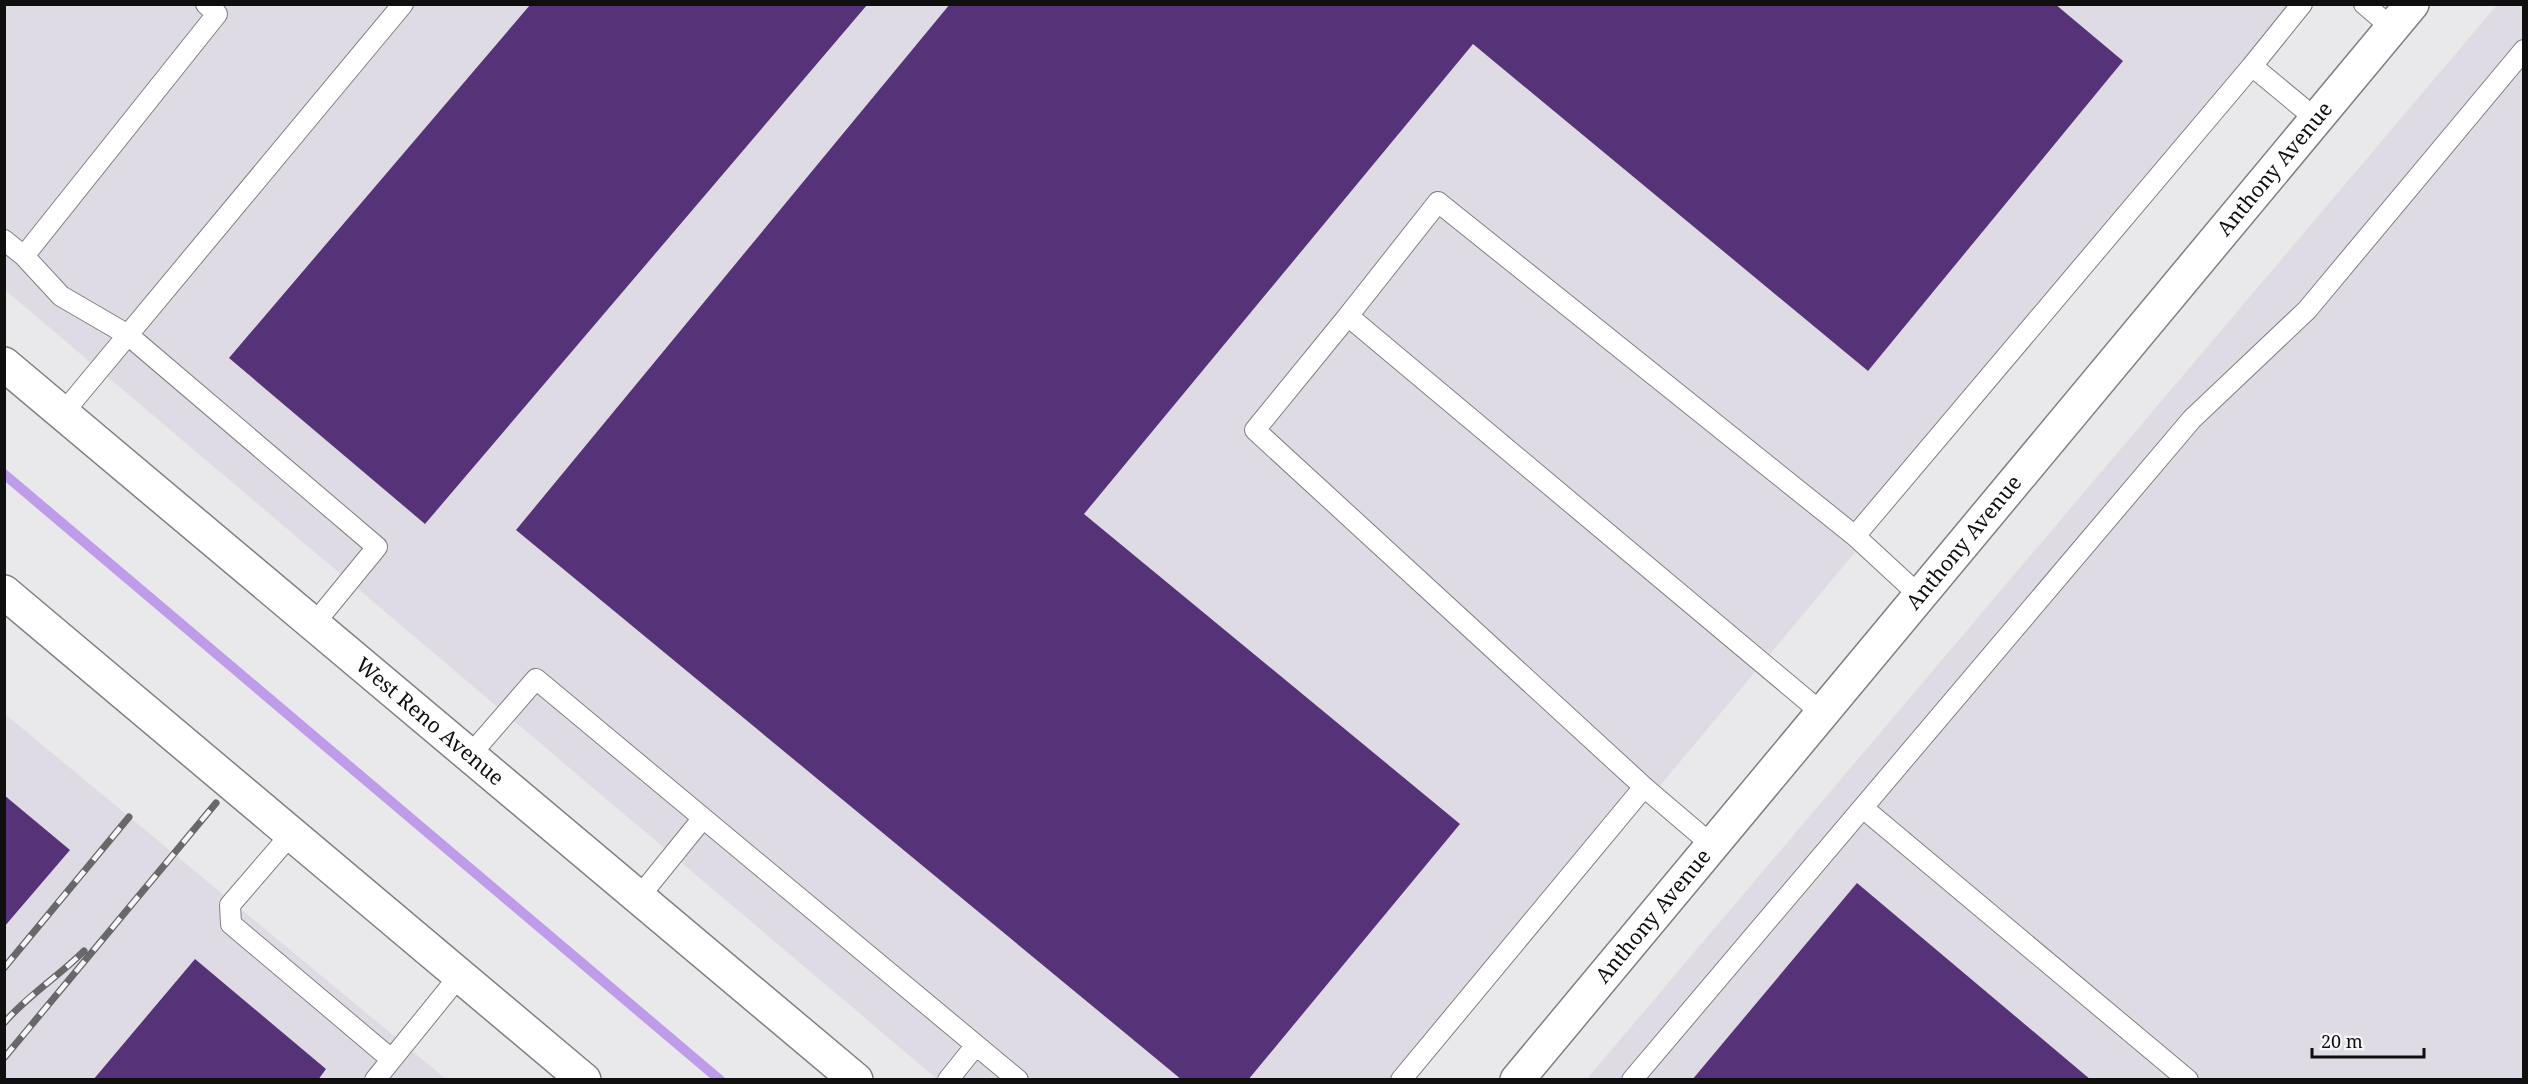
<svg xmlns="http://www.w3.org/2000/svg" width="2528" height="1084" font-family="'Noto Serif',serif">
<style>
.built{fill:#dfdbe5}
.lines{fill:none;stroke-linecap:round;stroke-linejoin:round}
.stream{stroke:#bf9ce9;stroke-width:10}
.building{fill:#563378}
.service-casing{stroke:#807f82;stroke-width:22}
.minor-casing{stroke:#807f82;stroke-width:36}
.primary-casing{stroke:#807f82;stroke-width:36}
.service{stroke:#fff;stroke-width:20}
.minor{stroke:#fff;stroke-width:33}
.primary{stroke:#fff;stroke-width:33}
.rail-casing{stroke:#686769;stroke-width:7}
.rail{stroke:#f6f5f8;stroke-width:4.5;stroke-dasharray:14;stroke-linecap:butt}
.labels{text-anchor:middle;stroke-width:6;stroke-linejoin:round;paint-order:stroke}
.street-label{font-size:21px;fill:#0f0f10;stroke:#f6f5f8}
</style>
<rect width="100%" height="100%" fill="#e9e8eb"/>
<!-- built -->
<path class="built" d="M5,5H2312L1415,1079H937L5,290Z
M2497,5H2523V1079L1586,1080Z
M5,714L446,1079H5Z"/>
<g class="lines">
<!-- stream -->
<path class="stream" d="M4,474L720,1080"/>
</g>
<!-- building -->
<path class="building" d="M950,4H2055L2123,61L1868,371L1473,44L1084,514L1460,824L1248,1080H1182L516,530Z
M530,5H867L425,524L229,358Z
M4,795L70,850L4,927Z
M1857,883L2091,1080H1692Z
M195,959L326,1069L318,1080H93Z"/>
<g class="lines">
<!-- service casing -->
<g class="service-casing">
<path id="service" d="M2364,4L2392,28
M2252,66L2302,4
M4,240L24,256L217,14L206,4
M24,256L61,296L128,335L377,547L314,624
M1348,316L1438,202L1855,536L2252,66L2316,119
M63,413L403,4
M1855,536L1920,596
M470,755L536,679L1018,1080
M1863,808L2188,1080
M292,833L230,905L231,924L391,1059
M1712,845L1644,787L1255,430L1348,316L1822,713
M639,897L703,818
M375,1080L460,975
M948,1080L976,1045
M1401,1080L1644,787
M1632,1080L2192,419L2307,310L2524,50"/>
</g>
<!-- minor casing -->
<g class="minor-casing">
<g id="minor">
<path id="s1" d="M1517,1080L2412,4"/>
</g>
</g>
<!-- primary casing -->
<g class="primary-casing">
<g id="primary">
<path id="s2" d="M4,364L856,1080"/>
<path d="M4,592L584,1080"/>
</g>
</g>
<!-- service -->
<use href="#service" class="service"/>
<!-- minor -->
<use href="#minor" class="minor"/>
<!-- primary -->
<use href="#primary" class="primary"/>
<!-- rail casing -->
<g class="rail-casing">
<path id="rail" d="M4,968L129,817
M4,1023C27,996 59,976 84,951
M4,1058L216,803"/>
</g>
<!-- rail -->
<use href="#rail" class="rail"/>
</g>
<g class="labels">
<!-- street labels -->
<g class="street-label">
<text dy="7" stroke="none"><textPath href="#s1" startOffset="1185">Anthony Avenue</textPath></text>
<text dy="7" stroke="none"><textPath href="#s1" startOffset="699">Anthony Avenue</textPath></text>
<text dy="7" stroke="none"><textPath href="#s2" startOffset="556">West Reno Avenue</textPath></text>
<text dy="7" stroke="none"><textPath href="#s1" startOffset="213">Anthony Avenue</textPath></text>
</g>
</g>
<!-- border -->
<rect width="2528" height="1084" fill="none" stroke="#0f0f10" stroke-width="12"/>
<!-- scale -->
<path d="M2312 1048v9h112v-9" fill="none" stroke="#0f0f10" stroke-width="3"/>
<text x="2321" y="1048" font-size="18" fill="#0f0f10" stroke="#f6f5f8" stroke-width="4.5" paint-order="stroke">20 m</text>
</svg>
